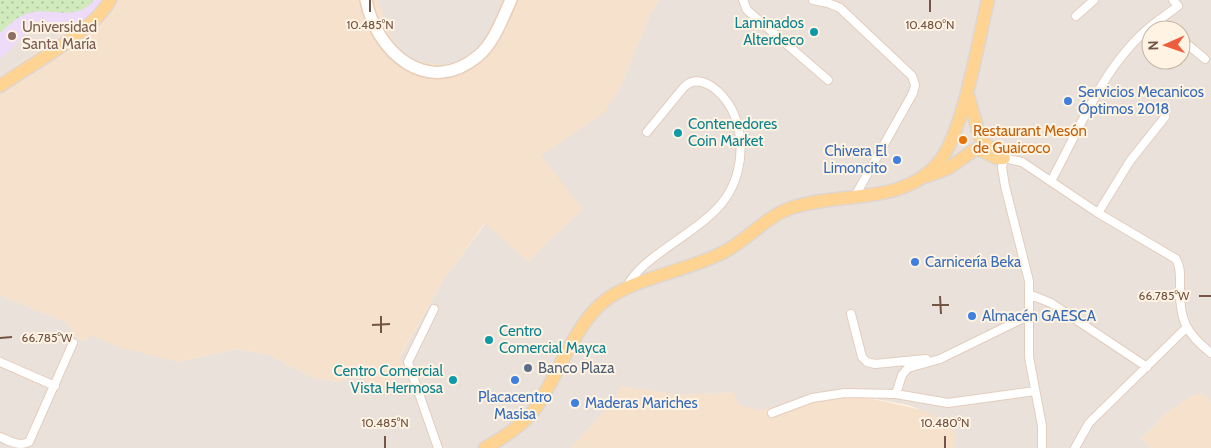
<svg xmlns="http://www.w3.org/2000/svg" width="1211" height="448" font-family="Cabin,sans-serif">
<style>
.residential{fill:#f5e1cc}
.industrial{fill:#eae1da;fill-rule:evenodd}
.education{fill:#eddbf9}
.grass{fill:url(#grass-dots)}
.lines{fill:none;stroke-linecap:round;stroke-linejoin:round}
.minor-casing{stroke:#e3cdbd;stroke-width:10}
.secondary-casing{stroke:#e8ceb9;stroke-width:14}
.primary-casing{stroke:#ddd6d2;stroke-width:15}
.minor{stroke:#fff;stroke-width:8}
.secondary{stroke:#fff;stroke-width:11}
.primary{stroke:#ffd392;stroke-width:12}
.ticks{fill:none;stroke:#735445;stroke-width:2}
.culture-dot{fill:#0f9aa8;stroke:#fff4e4;stroke-width:2}
.education-dot{fill:#8d6e63;stroke:#fff4e4;stroke-width:2}
.shop-dot{fill:#3f7fe0;stroke:#fff4e4;stroke-width:2}
.food-dot{fill:#e8710a;stroke:#fff4e4;stroke-width:2}
.service-dot{fill:#5c6f8a;stroke:#fff4e4;stroke-width:2}
.labels{text-anchor:middle;stroke-width:4;stroke-linejoin:round;paint-order:stroke}
.culture-label{font-size:15px;fill:#0d838f;stroke:#fff4e4;text-anchor:end}
.education-label{font-size:15px;fill:#785e54;stroke:#fff4e4;text-anchor:start}
.shop-label{font-size:15px;fill:#366cbe;stroke:#fff4e4;text-anchor:start}
.food-label{font-size:15px;fill:#c56008;stroke:#fff4e4;text-anchor:start}
.service-label{font-size:15px;fill:#4e5e75;stroke:#fff4e4;text-anchor:start}
.ticks-label{font-size:12px;text-anchor:middle;fill:#735445;stroke:#fff4e4;stroke-width:4;stroke-linejoin:round;paint-order:stroke}
</style>
<defs>
<pattern id="grass-dots" width="8" height="8" patternUnits="userSpaceOnUse" patternTransform="scale(1.25)"><rect width="8" height="8" fill="#d0eabc"/><path d="M2 2h.1M6 6h.1" fill="none" stroke="#adc09b" stroke-width="1.8" stroke-linecap="round"/></pattern>
</defs>
<rect width="100%" height="100%" fill="#fdf0dd"/>
<!-- residential -->
<path class="residential" d="M0,0H378L385,23L506,0H659L651,13L620,88L605,113L596,120L583,209L540,249L529,262L484,224L444,279L400,355L404,368L383,394L362,378L350,376L340,382L316,379L269,355L236,349L179,362L79,339L65,322L0,295V77L77,24Z
M621,386L680,395L735,392L810,398L859,396L926,411L948,422L957,437L953,448H571L614,400Z
M1203,393L1211,402V448H1151L1141,439L1164,415L1190,397Z"/>
<!-- industrial -->
<path class="industrial" d="M378,0H506L480,48L467,61L446,66L416,61L404,54L396,45L385,23Z
M659,0H1211V402L1203,393L1190,397L1164,415L1141,439L1151,448H953L957,437L948,422L909,405L859,396L810,398L759,410L739,405L734,392L680,395L621,386L614,400L571,448H0V295L65,322L79,339L87,341L90,335L121,348L179,362L236,349L269,355L316,379L340,382L350,376L363,378L383,394L404,368L400,356L444,279L485,224L529,262L540,249L583,209L541,156L605,112L620,88L651,13ZM1151,30H1181V60H1151Z
M28,18L77,24L0,77V39Z"/>
<!-- education -->
<path class="education" d="M0,0H104L101,7L78,27L42,23L31,29L0,59Z"/>
<!-- grass -->
<path class="grass" d="M0,0H94C75,23 52,6 28,13C17,16 8,26 0,33Z"/>
<g class="lines">
<!-- minor casing -->
<g class="minor-casing">
<path id="minor" d="M743,0L747,10L828,80
M813,0L828,3L840,8L912,76L915,85L913,93L855,196
M1076,16L1094,0
M1159,20L1178,6L1173,0
M1181,39L1205,59
M1051,181C1082,125 1106,58 1159,20L1171,30
M1098,213L1130,161L1165,117
M627,287C640,256 702,232 725,199C749,166 746,109 711,86C701,80 692,79 684,87L647,132
M1031,295L1051,303L1147,367
M434,309L408,362L438,448
M851,314L862,357L867,362L875,364L926,359
M0,362L55,386
M896,394L902,375L908,368L940,359L1028,316
M772,413L812,398L845,393L896,394L948,403L1035,391
M0,437C10,441 19,447 29,442L73,343
M1042,448V426L1029,357V281L1005,186L1002,167L1004,158L1022,162L1098,213L1176,259C1181,267 1180,276 1180,285C1179,318 1185,333 1211,353
M1075,448L1089,423L1186,328"/>
</g>
<!-- secondary casing -->
<g class="secondary-casing">
<path id="secondary" d="M366,0C376,52 428,98 478,56C494,43 502,19 511,0"/>
</g>
<!-- primary casing -->
<g class="primary-casing">
<path id="primary" d="M0,86C29,66 95,30 110,0
M967,92L981,141L994,150
M928,176L949,168L974,150H980L997,158H1004
M485,448C504,437 524,425 537,406C558,375 577,320 607,299C636,278 689,270 722,253C747,241 765,217 791,208C840,191 903,206 939,162C964,131 978,41 988,0"/>
</g>
<!-- minor -->
<use href="#minor" class="minor"/>
<!-- secondary -->
<use href="#secondary" class="secondary"/>
<!-- primary -->
<use href="#primary" class="primary"/>
</g>
<!-- ticks -->
<path class="ticks" d="M370,0V12M930,0V12M940,296L941,314M1199,296H1211M932,305H949M381,316V333M372,325L390,324M0,338L12,337M385,436V448M945,436V448"/>
<!-- markers -->
<g class="culture-dot">
<circle cx="814" cy="32" r="5"/>
<circle cx="678" cy="133" r="5"/>
<circle cx="489" cy="340" r="5"/>
<circle cx="453" cy="380" r="5"/>
</g>
<circle class="education-dot" cx="12" cy="36" r="5"/>
<g class="shop-dot">
<circle cx="1068" cy="101" r="5"/>
<circle cx="897" cy="160" r="5"/>
<circle cx="915" cy="262" r="5"/>
<circle cx="972" cy="316" r="5"/>
<circle cx="515" cy="380" r="5"/>
<circle cx="575" cy="403" r="5"/>
</g>
<circle class="food-dot" cx="963" cy="140" r="5"/>
<circle class="service-dot" cx="528" cy="368" r="5"/>
<g class="labels">
<!-- culture labels -->
<g class="culture-label">
<text x="804" y="28">Laminados<tspan x="804" dy="17">Alterdeco</tspan></text>
<text x="688" y="129" text-anchor="start">Contenedores<tspan x="688" dy="17">Coin Market</tspan></text>
<text x="499" y="336" text-anchor="start">Centro<tspan x="499" dy="17">Comercial Mayca</tspan></text>
<text x="443" y="376">Centro Comercial<tspan x="443" dy="17">Vista Hermosa</tspan></text>
</g>
<!-- education labels -->
<g class="education-label">
<text x="22" y="32">Universidad<tspan x="22" dy="17">Santa María</tspan></text>
</g>
<!-- shop labels -->
<g class="shop-label">
<text x="1078" y="97">Servicios Mecanicos<tspan x="1078" dy="17">Óptimos 2018</tspan></text>
<text x="887" y="156" text-anchor="end">Chivera El<tspan x="887" dy="17">Limoncito</tspan></text>
<text x="925" y="267">Carnicería Beka</text>
<text x="982" y="321">Almacén GAESCA</text>
<text x="515" y="402" text-anchor="middle">Placacentro<tspan x="515" dy="17">Masisa</tspan></text>
<text x="585" y="408">Maderas Mariches</text>
</g>
<!-- food labels -->
<g class="food-label">
<text x="973" y="136">Restaurant Mesón<tspan x="973" dy="17">de Guaicoco</tspan></text>
</g>
<!-- service labels -->
<g class="service-label">
<text x="538" y="373">Banco Plaza</text>
</g>
</g>
<g class="ticks-label">
<text x="370" y="29">10.485°N</text>
<text x="930" y="29">10.480°N</text>
<text x="1164" y="300">66.785°W</text>
<text x="47" y="342">66.785°W</text>
<text x="385" y="427">10.485°N</text>
<text x="945" y="427">10.480°N</text>
</g>
<!-- north arrow -->
<g transform="translate(1166 45) rotate(268)"><circle r="24" fill="#fff4e4" stroke="#c7b4a4"/>
<path d="M0-4L9 19L0 12L-9 19Z" fill="#ee5e3c"/>
<text y="-8" font-size="14" font-weight="bold" text-anchor="middle" fill="#735445">N</text>
</g>
</svg>
